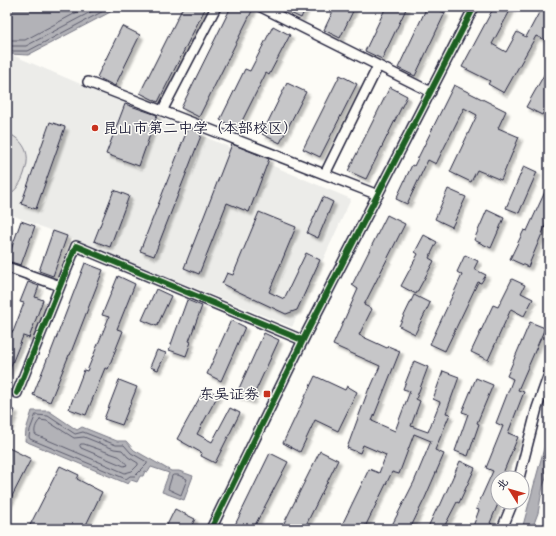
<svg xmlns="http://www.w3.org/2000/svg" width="556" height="536" font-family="Itim,'LXGW WenKai TC',sans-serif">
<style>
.built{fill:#ecece9}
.green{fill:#dddcdb;stroke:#807f8b}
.water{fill:#b2b2b7;stroke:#787885}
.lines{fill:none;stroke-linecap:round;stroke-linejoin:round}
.shore{stroke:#5c5c6d;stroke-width:1}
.building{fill:#c6c6c8;stroke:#22223b;filter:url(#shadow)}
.minor-casing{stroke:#22223b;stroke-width:12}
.minor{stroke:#fdfcf7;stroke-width:9}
.cycleway-casing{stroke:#fdfcf7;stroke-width:8}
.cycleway{stroke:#1b5e20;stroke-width:6}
.poi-dot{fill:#c8321e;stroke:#fdfcf7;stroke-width:1.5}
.labels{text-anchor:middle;stroke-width:3;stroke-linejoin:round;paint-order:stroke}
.poi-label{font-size:15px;fill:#22223b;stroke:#fdfcf7;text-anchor:start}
</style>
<defs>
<filter id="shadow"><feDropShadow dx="3.5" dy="3.5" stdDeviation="1" flood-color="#0004"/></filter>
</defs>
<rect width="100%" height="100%" fill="#fdfcf7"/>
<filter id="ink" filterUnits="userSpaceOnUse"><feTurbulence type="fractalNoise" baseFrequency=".025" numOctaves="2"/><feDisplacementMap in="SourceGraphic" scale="8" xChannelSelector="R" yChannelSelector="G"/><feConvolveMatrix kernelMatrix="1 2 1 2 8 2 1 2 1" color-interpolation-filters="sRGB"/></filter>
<g filter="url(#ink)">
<!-- built -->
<path class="built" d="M10,54L351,199L292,327L7,213V56Z"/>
<!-- green -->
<path class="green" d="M7,133C18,137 29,148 27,162C27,166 25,170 24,174C21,183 16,191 7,196Z"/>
<!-- water -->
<path class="water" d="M7,7H120L28,55L10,54L7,56Z
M32,411H49L77,430L82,427L117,441H126L134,450L171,471H179L193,476L184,500L162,492L169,473L151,467L148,472L145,471L143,476H140L137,482L131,480L128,484L25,441L26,430Z
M549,435V471L543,486L538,513L532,529H522L546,441Z"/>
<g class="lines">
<!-- shore -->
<path class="shore" d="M7,40H25L87,7
M7,46H26L100,7
M7,51H28L111,7
M36,415L48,416L75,434L83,432L116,445H124L131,453L147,462V464L135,476H130L126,479L30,439L29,437L30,430Z
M40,420L47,421L74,438L84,437L114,449L122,450L128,457L138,463V465L132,471L125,473L36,435C33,432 36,423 40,420Z
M81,444H84C95,448 107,452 118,456C121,457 125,462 127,465L124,466L81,448L80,446Z
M174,475H178L187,479L181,495L168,489L172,476Z"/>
</g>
<!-- building -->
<path class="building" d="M183,7H206L158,102L140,93Z
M231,7H249L253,9L199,117L181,108Z
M278,7H306L301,18Z
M335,7H355L340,38L324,30Z
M386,7H407L382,59L365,51Z
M427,7H433L445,13L415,76L398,68Z
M494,7H512L492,44L506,52L517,32L526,37L542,7H549V33L545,40L536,36L504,93L488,84L490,81L462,67Z
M122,26L140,35L115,86L97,77Z
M273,26L290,35L269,75L266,73L238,129L220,120L245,69L250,71Z
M549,66V103L542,115L526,107Z
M340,75L357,84L320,157L303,149Z
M287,83L306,92L280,143L262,134Z
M454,85L506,111L498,128L519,137L501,180L477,170L471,182L450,172L477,115L464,108L436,164L428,160L407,204L396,199L412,165L414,166Z
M390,87L407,96L366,179L348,171Z
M125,104L157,115L139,166L106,154Z
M50,122L65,127L36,209L21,204Z
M188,128L202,133L154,256L140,251Z
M232,144L269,159L249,212L227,203L199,274L184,268Z
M524,166L537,172L519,213L506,208Z
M549,183V217L528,267L510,259L524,230L527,231Z
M448,189L466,197L452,227L435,219Z
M114,190L129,196L110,247L94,241Z
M323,197L333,202L318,238L307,233Z
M487,210L504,218L491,248L474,240Z
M259,212L296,227L269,292L284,299L306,253L320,260L297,310L286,314L222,284L227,273L233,275Z
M387,215L405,224L364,305L372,309L359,335L387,348L388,346L400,351L372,421L395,431L410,391L403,389L414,361L428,367L416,399L420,401L411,426L428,432L440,402L433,399L443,371L459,377L446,413L450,414L435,450L444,454L425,498L410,529H390L414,482L431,441L414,434L399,474L392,472L364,529H340L369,469L379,473L386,455L363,445L360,453L347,448L369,388L370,389L380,366L333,345L358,289L352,285Z
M21,221L35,226L21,265L7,261Z
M53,231L67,236L53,276L39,271Z
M424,235L437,242L429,258L434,261L416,294L401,286L418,254L415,252Z
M465,255L478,261L474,269L486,275L481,283L478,282L445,351L430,344L462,275L457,272Z
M85,263L103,270L70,355H69L50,402L33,395L48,357H49Z
M118,276L135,284L117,329L123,331L108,369L105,368L86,415L69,409L84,370L87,371L109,317L102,315Z
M512,279L525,285L521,293L533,299L524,316L511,309L488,360L471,352L493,305L498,307Z
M28,282L39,286L35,297L43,300L29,338L23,336L7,376V330L13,332L24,303L20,302Z
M156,289L171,296L157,326L142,320Z
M414,295L430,303L415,334L399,326Z
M187,300L202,306L189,341L191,342L186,356L169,350Z
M231,320L245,327L221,381L207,374Z
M530,322L545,328L518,390L524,392L508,433L518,437L501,478H498V504L490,523L492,524L490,529H472L479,510L476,509L493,471L486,468L503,426L496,423L513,379L507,376Z
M264,333L279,340L251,401L236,395Z
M157,350L166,353L158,370L150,367Z
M315,376L345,390L347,386L357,392L338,431L315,420L300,452L283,443Z
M476,378L493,385L477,423L479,424L468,456L455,451L468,414L462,412Z
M119,380L137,387L122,425L104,419Z
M205,388L218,395L197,434L212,442L230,408L240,413L215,463L201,456L202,453L177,439Z
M7,408L15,410L8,430H7Z
M7,447L31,459L7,506Z
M320,451L338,460L304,529H281Z
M270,453L288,462L253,529H233Z
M460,461L475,468L459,503L457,502L443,529H427L438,506H440Z
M60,466L79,475L77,479L102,492L84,529H28Z
M175,509L195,519L190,529H165Z"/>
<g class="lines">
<!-- minor casing -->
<g class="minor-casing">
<path id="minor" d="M261,7L431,92
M88,82L378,195
M162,111L216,7
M325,174L378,66
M7,267L60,286
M17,393L76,246L302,340
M519,478L537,408L549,374
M211,529L306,334L474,7
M502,529L513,502"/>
</g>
<!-- minor -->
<use href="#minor" class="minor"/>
<!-- cycleway casing -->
<g class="cycleway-casing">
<path id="cycleway" d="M17,393L76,246L302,340
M211,529L306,334L474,7"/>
</g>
<!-- cycleway -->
<use href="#cycleway" class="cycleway"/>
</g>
</g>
<!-- markers -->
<g class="poi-dot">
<circle cx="95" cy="128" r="4"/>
<rect x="263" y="390" width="8" height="8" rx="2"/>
</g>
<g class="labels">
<!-- poi labels -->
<g class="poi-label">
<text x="103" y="133">昆山市第二中学（本部校区）</text>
<text x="259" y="399" text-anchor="end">东吴证券</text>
</g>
</g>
<!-- margin -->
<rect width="556" height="536" fill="none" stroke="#fdfcf7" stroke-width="24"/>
<rect x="12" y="12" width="532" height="512" fill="none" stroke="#22223b" stroke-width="1.5" filter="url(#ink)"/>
<!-- north arrow -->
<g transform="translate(510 490) rotate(307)"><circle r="19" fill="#fdfcf7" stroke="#a5a5ac"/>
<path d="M0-3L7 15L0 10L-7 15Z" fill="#c8321e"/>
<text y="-6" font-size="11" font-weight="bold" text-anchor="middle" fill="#22223b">北</text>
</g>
</svg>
